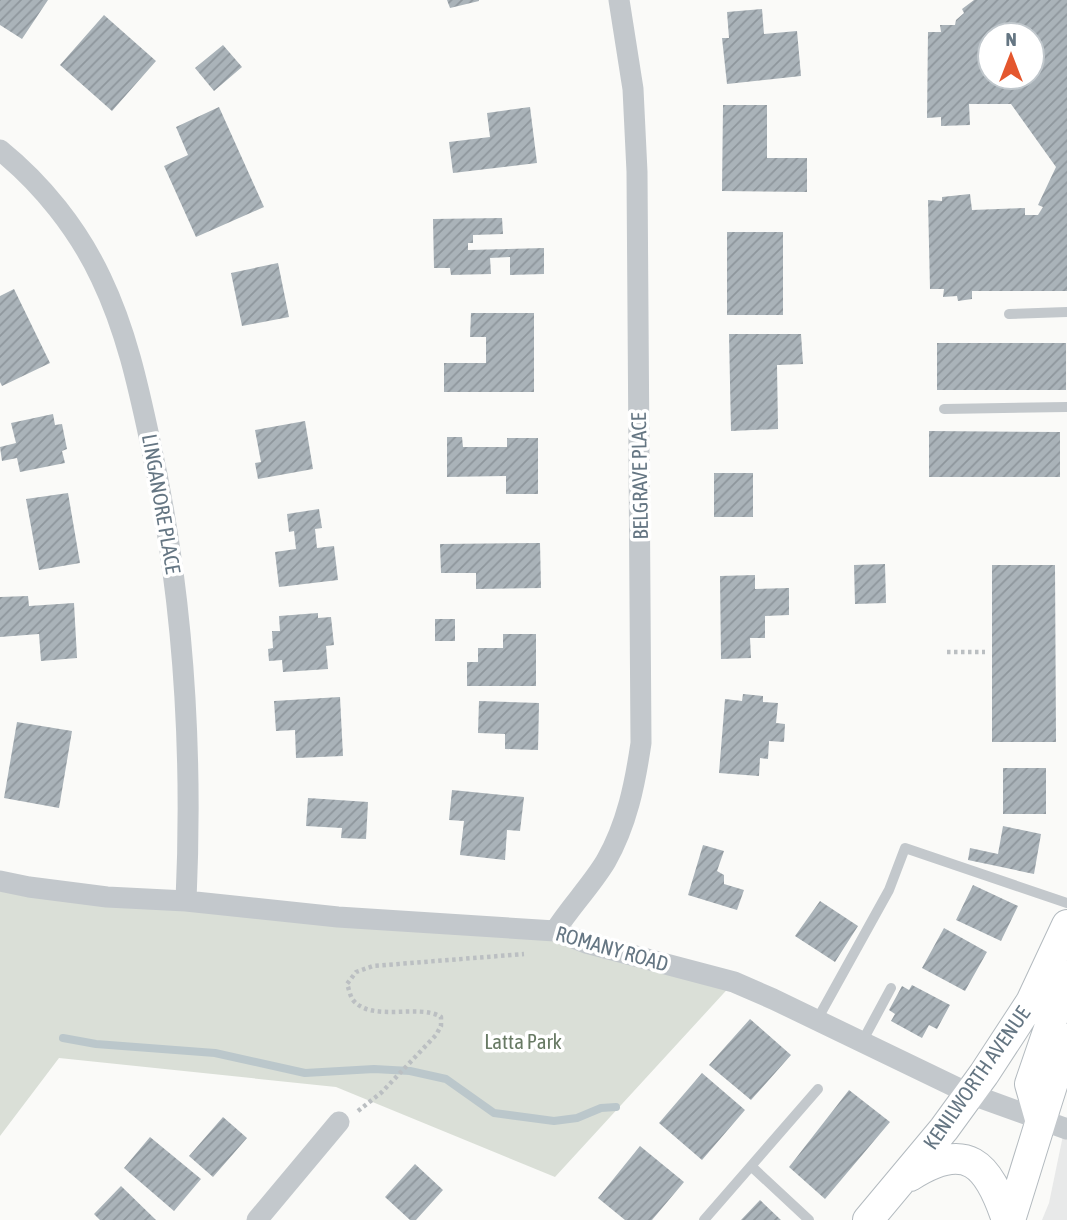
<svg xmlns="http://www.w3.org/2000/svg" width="1067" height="1220" font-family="'Asap Condensed',sans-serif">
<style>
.built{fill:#e8e9e9}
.green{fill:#dadfd7}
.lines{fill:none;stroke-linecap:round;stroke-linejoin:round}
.stream{stroke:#bbc7cb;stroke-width:8}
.building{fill:url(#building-hatch);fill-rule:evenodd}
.secondary-casing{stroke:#b3babf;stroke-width:32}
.path{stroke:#bbbfc2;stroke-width:4.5;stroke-dasharray:3.5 3.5;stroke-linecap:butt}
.lane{stroke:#c3c8cc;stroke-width:10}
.street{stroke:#c3c8cc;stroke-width:21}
.secondary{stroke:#fff;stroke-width:30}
.labels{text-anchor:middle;stroke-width:7;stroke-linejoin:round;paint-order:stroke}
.street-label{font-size:21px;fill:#657683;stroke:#fff}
.park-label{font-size:21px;fill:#687a64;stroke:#fff}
</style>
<defs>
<pattern id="building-hatch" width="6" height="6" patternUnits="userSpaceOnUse" patternTransform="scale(1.75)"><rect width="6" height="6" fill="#aab3b9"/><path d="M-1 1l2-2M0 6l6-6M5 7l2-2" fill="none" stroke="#8e969c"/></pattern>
</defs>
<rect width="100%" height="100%" fill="#fafaf8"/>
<!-- built -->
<path class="built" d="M1067,1116V1220H1042L1049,1203Z"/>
<!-- green -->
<path class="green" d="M0,881L555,931L734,982L555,1177L336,1087L59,1058L0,1136Z"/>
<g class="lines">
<!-- stream -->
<path class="stream" d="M63,1038L96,1044L215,1053L305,1073L374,1069L410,1071L446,1079L494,1113L554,1121L577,1118L601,1108L616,1107"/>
</g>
<!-- building -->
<path class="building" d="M0,0H48L22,39L0,25Z
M447,0H479V1L450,8Z
M974,0H1067V291H972V299L958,301L957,296L943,297L944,289H930L928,200L942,201V197L970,194L972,210L1025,208V215H1038L1043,207L1038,205L1056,167L1011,104H969L970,125L941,126V117L927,118L928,32H941L940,25H955L956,20L964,13L962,9ZM990,35H1032V77H990Z
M762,9L764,34L797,31L801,76L727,84L722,38H729L727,12Z
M104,15L156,61L112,111L60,65Z
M223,45L242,67L214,91L195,68Z
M723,105H767V158H807V192L722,191Z
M219,107L264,207L196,237L164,166L188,155L176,127Z
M530,107L537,163L453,173L449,142L490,137L487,113Z
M502,218L503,234L473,235V243H468V250L544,248V274L510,275V257L490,258L491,274L451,275L450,268H434L433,219Z
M727,232H783V315H727Z
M278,263L289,317L242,326L231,273Z
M14,289L50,363L2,386L0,382V296Z
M471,313H534V392H444V363H486V337H470Z
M729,334H801L803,364L777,365L778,429L731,431Z
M937,343H1066V390H937Z
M53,414L55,425L62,424L67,449L62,451L65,463L20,472L17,458L2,461L0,447L16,443L11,423Z
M305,421L313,469L258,479L255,463L261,462L255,430Z
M929,431L1060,432V477H929Z
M447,437H462L463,447H507V438H538V494H506V476L447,477Z
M714,473H753V517H714Z
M68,493L80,563L39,570L26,499Z
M319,509L322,528L315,529L317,548L334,546L338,580L279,587L275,552L296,549L294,531L289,532L287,514Z
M540,543L541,588L476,589V573H441L440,544Z
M885,564L886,603L855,604L854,565Z
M992,565H1055L1056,742H992Z
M755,575V589L789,588V615L765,616V638H750L751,658L721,659L720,576Z
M28,596L29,606L74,603L77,658L41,661L39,634L0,637V597Z
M318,613V618L331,617L334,645L326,646L328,669L283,672L282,660L269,661L268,649L273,648L272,631H280L279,616Z
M435,619H455V641H435Z
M503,634H536V686H467V662H478V648H503Z
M743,694L763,696V702L778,703L776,723L785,724L784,742L769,741L768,759L760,758L759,776L719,773L725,699L742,701Z
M340,697L343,756L296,758L295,730L276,731L274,701Z
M479,701L539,703L538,750L505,749V734L478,733Z
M17,722L72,731L59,808L4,798Z
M1003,768H1046V814H1003Z
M452,790L524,797L520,831L507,830L505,860L460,855L464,821L449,820Z
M308,798L368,802L366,839L341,838L342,828L306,826Z
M1003,826L1041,834L1034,874L968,860L970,848L998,854Z
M703,845L724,851L717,871L724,875V884L744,890L737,910L688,895Z
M973,885L1018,906L1001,941L956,920Z
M820,901L858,926L835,962L795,936Z
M944,928L987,952L965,991L922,968Z
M912,985L950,1005L937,1029L929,1025L922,1038L891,1021L895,1014L889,1010L902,986L909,990Z
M750,1019L791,1055L751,1100L709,1065Z
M702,1073L745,1110L702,1160L659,1123Z
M849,1090L890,1122L825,1199L789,1167Z
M223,1117L247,1138L213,1177L189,1156Z
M150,1137L201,1179L174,1211L124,1168Z
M640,1146L684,1182L652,1220H625L598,1198Z
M415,1164L443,1190L416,1220H410L385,1197Z
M121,1186L156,1220H100L94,1214Z
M760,1200L781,1220H741Z"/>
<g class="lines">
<!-- secondary casing -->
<g class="secondary-casing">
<path id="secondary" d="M1040,1119L1030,1084L1067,976
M910,1176C967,1140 988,1163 1007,1220
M868,1220L944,1129L984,1074L1031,1002L1067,925
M1010,1220C1029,1160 1047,1099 1067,1039"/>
</g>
<!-- path -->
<path class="path" d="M947,652H985
M358,1111L382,1092L436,1035L441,1026V1017C419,1003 372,1023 353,1000C350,996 349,989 347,984L356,972L373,966L524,954"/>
<!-- lane -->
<path class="lane" d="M1009,314L1067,312
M944,409L1067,407
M817,1020L889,890L905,848L1067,903
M862,1042L891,988
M751,1166L809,1220
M704,1220L818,1089"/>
<!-- street -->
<path class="street" d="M0,150C42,184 78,229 101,278C126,330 138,385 150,441C183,591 193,747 186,901
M0,881L29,887L107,897L186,901L338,917L555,931L586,943L734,982L773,999L970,1094L1067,1129
M555,931C570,907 591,886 606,861C627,824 635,784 641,743L637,172L633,89L619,0
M257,1220L339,1122"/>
<!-- secondary -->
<use href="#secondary" class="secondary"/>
</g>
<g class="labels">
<!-- street labels -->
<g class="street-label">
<text transform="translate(640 476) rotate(-91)" y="7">BELGRAVE PLACE</text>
<text transform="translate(161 504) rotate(80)" y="7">LINGANORE PLACE</text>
<text transform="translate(612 949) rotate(16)" y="7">ROMANY ROAD</text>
<text transform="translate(977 1078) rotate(-55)" y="7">KENILWORTH AVENUE</text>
</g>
<!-- park labels -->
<g class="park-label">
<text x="523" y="1049">Latta Park</text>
</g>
</g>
<!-- north arrow -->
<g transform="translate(1011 56)"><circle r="33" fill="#ffffff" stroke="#c1c8cd" stroke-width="2"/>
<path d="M0-5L12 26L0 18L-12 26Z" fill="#e4572e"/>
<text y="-10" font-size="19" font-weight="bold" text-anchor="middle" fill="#657683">N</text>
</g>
</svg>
